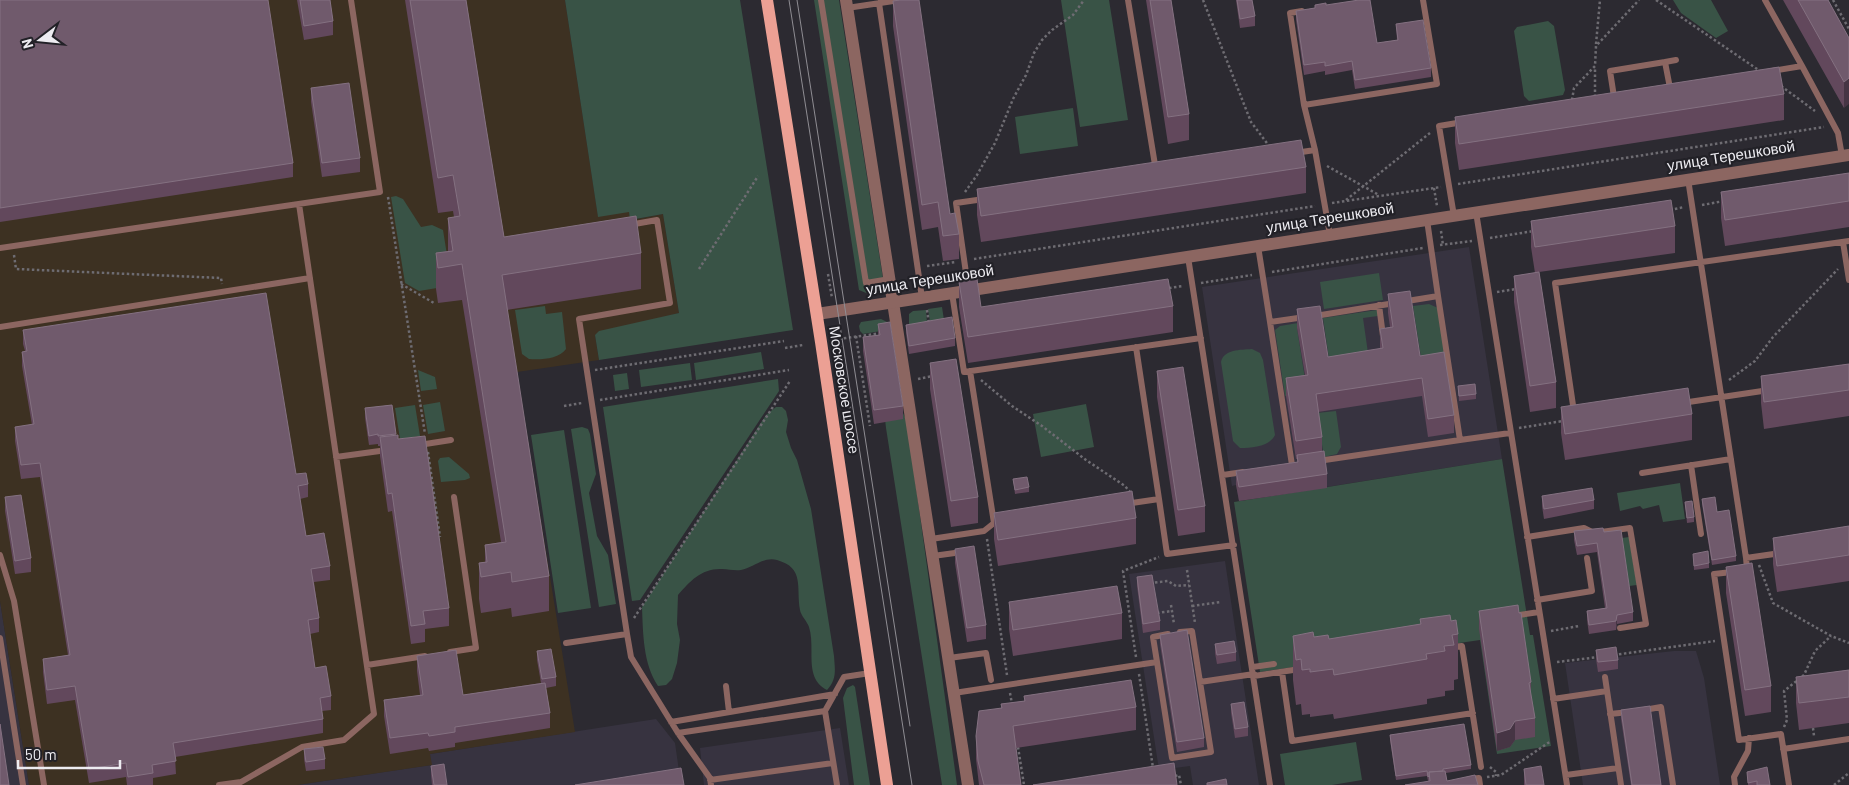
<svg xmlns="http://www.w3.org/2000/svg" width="1849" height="785" font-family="Barlow,sans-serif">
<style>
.built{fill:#373340}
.industrial{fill:#3d3122}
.green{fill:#395346}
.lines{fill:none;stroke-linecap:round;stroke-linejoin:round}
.path{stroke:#6e6c72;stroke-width:2.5;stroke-dasharray:2.5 2.5;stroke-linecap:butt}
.service{stroke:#8c6661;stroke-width:6}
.minor{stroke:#8c6661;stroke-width:12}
.tertiary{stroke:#8c6661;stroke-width:12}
.primary{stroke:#eca094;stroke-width:12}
.tram{stroke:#8f8d93;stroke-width:1}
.wall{fill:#62485c}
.shaded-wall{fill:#463544}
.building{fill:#705a6c;stroke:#847181}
.labels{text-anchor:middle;stroke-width:4.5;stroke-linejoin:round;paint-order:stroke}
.street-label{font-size:15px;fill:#edecf1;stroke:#222127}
</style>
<rect width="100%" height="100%" fill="#2c2a31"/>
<!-- built -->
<path class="built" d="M1469,247L1502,459L1239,501L1236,485L1232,486L1202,287Z
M1225,561L1237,642L1259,785H1193L1190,766L1159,770L1129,574Z
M0,601L29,785H8L0,734Z
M1674,651H1696L1704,678L1720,785H1583L1565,663Z
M656,719L675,743L681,785H297L431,765L430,754Z
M840,728L849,785H704L700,748Z"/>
<!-- industrial -->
<path class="industrial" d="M0,0H565L598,216L629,211L631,220L663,214L679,313L595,335L599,360L517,372L575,732L430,754L432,765L297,785H29L0,601Z"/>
<!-- green -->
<path class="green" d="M565,0H740L793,330L599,360L595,335L599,331L679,313L663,214L630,220L629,212L598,217Z
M814,0H839L884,285L871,295L859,290Z
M1061,0H1109L1128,120L1080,127Z
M1673,0H1711L1728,31L1716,38L1681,13Z
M1548,21L1554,26L1565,90L1563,95L1529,101L1524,96L1514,31L1517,27Z
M1073,108L1078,146L1020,154L1015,117Z
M396,196L403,199L421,227L432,225L443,230L451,280L437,288L419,291L405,283L391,197Z
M1379,273L1383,300L1324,309L1320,282Z
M1429,304L1438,308L1445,358L1423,370L1413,306Z
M545,306L546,314L562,312L566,349C559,359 541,360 529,359L522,354L515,310Z
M942,307L944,320L930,322L928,309Z
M926,310L927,323L909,325V314L913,311Z
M1377,310L1378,316L1363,318L1370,367L1331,372L1323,318Z
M881,319L889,323L893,329L863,334L860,331L859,326L861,322Z
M1298,323L1297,328L1307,392L1285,396L1275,330L1280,326Z
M1252,349L1260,353L1263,360L1275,435C1269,447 1252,448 1240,448L1233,441L1221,362C1224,349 1240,350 1252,349Z
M761,352L764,369L696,380L694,363Z
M690,363L692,380L641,387L639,370Z
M418,370L435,377L437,389L421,391Z
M627,373L629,389L615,391L613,375Z
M778,379L779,391L640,600L632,601L603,407Z
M440,402L445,431L428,434L423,405Z
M1086,404L1094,447L1041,457L1033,414Z
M415,405L420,436L400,439L395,408Z
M776,407H782L786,411L788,420L786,432L791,448L797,460L811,509L834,656C835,670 837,679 827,690C803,678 816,648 809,627C807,621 801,616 800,610C796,587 805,568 777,560C764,556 753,568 741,570C734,571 729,569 722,569C702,568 690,581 678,595L677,624L680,640L677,663L672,679L666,685L658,686C643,664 643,633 642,607L766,415Z
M902,411L907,421L957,785H942L886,428L885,419Z
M1336,411L1341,447L1337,454L1324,457L1317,413Z
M582,427L588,429L590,434L596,474L589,493L597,536L608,555L616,604L599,607L571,429Z
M564,430L591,608L558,613L531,435Z
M449,457L469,474L470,478L465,480L441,482L438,461L440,458Z
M1502,459L1530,635H1533L1551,746L1497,754L1480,640L1260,672L1234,502Z
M1680,483L1685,519L1663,522L1659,505L1643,509L1640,506L1620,511L1617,493Z
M1629,537L1637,585L1629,586L1622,538Z
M853,685L855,687L870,785H854L843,698L847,688Z
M1356,742L1362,780L1332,785H1285L1280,754Z"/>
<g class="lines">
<!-- path -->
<path class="path" d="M1203,0L1251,122L1269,146
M1656,0L1760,71
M1833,0L1849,29
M1596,44L1600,0
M1781,86L1815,111
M1595,97V67
M1572,100L1574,88L1595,66L1596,46L1639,0
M1327,166L1379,195
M1458,184L1824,127
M1434,188L1437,206
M965,192L977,175L995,143L1013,99L1026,75L1034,53L1042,40L1052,30L1073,15L1084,0
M388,197L425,434
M1346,200L1430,133
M1332,203L1441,187
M1702,205L1724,201
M1670,210L1684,207
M1441,231L1443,245
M1490,238L1534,231
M1440,245L1472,241
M14,255L16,269L221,278L222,284
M974,259L1315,206
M927,266L956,262
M699,269L758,176
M1272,272L1423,248
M828,274L832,298
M1201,283L1252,275
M401,284L434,303
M1169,288L1183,286
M1497,292L1516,289
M927,310L929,324
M856,336L870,426
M785,348L803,345
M595,370L784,341
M918,379L933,376
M981,380L1012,406L1042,426L1086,460L1125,486L1130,492
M1729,380L1755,361L1773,337L1838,269
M600,400L789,370
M564,406L582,403
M853,428L839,339L882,333
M1519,428L1563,421
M428,452L440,537
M987,539L1007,675
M1759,565L1773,603L1831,636L1849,643
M1187,570L1195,623
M1150,583L1168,581L1176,586L1189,585
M1171,605L1174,624
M1192,606L1221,602
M1157,613L1172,611
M634,618L790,381
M1551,631L1579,626
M1614,655L1715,641
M1136,657L1123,571L1159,557
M1557,662L1599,657
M1139,674L1153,768
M1010,693L1012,704
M1784,727L1787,720L1784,691L1804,675L1815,651L1831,636
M1813,728L1814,736
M1018,747L1024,785
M1490,767L1496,772V776
M1175,776L1179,775L1181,785
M1487,777L1501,775L1551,741
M1834,785L1849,773"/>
<!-- service -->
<path class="service" d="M821,0L866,283L890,279
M1128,0L1156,171
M1765,0L1802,66L1772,71
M879,3L922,298
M847,8L900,0
M1665,62L1676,60
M1802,66L1838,133L1842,156
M1614,97L1610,71L1665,62L1670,88
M1304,105L1437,84L1423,0
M1315,150L1330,235
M1295,153L1315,150L1304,105L1290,13L1302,11
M1688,179L1746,558
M1476,212L1567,785
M1454,216L1439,126L1463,122
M1427,220L1438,296
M1843,242L1849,280
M1258,246L1270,322
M0,248L380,192L351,0
M1188,257L1270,785
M968,287L956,203L984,199
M952,293L964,372L1201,338
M1379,305L1383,336
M1315,316L1438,296L1460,440L1318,461
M0,327L310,278
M970,371L994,523H999
M1682,403L1769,390
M1574,412L1555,283L1849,241
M1460,440L1510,433
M419,445L451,440
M336,457L387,450
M1292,465L1270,322L1305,317
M1691,465L1701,534
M1642,473L1731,459
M1223,475L1243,472
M1159,499L1167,554L1234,545
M1125,504L1159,499L1136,347
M1527,537L1584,528L1594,533L1630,528L1646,624L1620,628
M931,539L984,531L994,523
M0,555L14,601L44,785
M933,556L962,552
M1745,570L1747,569L1746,558L1781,553
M1732,572L1714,574L1739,740L1781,734L1789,785
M1537,600L1592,591L1587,558
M1513,616L1539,612
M627,634L579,319L670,303L657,220L629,225
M0,638L23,785
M566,643L627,634L631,657L678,733L710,778L711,785
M1451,647L1462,646L1481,767
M450,652L476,648L454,497
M949,658L986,653L991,680
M1157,662L1172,758L1211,752L1192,631L1180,632
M367,665L425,656
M1253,667L1274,664
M1282,672L1292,741L1473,713
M1254,676L1300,669
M1605,677L1621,785
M1200,682L1254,674
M726,686L729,712
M954,693L1157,662L1153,637L1168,634
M1553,699L1607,691
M1644,710L1661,707L1673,785
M1610,714L1629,712
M671,722L835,694
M678,733L825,711
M1783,749L1849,739
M1566,775L1618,768
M1470,779L1479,778L1480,785
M710,780L833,763
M219,785L241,782L302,747L344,740L374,714L299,204
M837,785L825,711L844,677L870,673
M1735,785L1734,777L1748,751L1749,738"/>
<!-- minor -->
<path class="minor" d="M846,0L968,785"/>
<!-- tertiary -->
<path class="tertiary" d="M817,314L1849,155"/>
<!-- primary -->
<path class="primary" d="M767,0L821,342L887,785"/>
<!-- tram -->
<path class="tram" d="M789,0L912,785
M797,0L910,726"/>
</g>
<!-- wall -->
<path class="wall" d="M0,0L293,163V177L0,222Z
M297,0H330L333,21V35L304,40Z
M405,0H466L486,127L504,237L641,253V289L507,310L549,576V611L512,617L511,608L481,613L479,599V563L485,562V545L501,542L462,300L438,303L436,289V253L448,251V218L454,217L453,211L438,213Z
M1146,0H1171L1189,114V140L1168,144Z
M1236,0H1252L1255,16V26L1240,28Z
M1783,0H1828L1849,38L1844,108Z
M893,1L950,214L959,234V259L943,261L938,227L922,230L893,26Z
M1315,5H1326L1377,43L1397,40L1396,24L1431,68V77L1355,89L1352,70L1325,75V71L1304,75L1296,20V11L1315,8Z
M311,88L360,158V172L322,177L311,102Z
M1784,94V120L1459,170L1455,143V117Z
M1306,167V193L981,242L977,215V189Z
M1849,173V227L1725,246L1721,218V192Z
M1531,221L1675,226V253L1539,272L1556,382V408L1530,412L1514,302V276L1535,273L1531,247Z
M959,282L981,307L1173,306V332L968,363L959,307Z
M1388,294L1420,356L1454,415V433L1428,437L1422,396L1318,412L1322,437V452L1327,474V488L1239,501L1236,485V471L1297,462V459H1296L1286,396V378L1305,375L1297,328V309L1328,357L1380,349V329L1390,327L1388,313Z
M878,324L903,406V419L874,424L863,351V337L878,335Z
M906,325L955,338V346L909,354L906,333Z
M23,330L296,474L308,484V497L300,499L306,536L330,566V580L314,582L319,618V632L310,634L315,668L331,696V710L322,711L323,719V733L175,757L176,774L153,778V785H127L126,777L89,783L75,700L47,704L43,672V659L68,655L40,477L21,479L15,441V427L32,425L22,366V352L25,351L23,344Z
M930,363L978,497V523L951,527L930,389Z
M1849,364V416L1764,429L1761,403V376Z
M1157,371L1205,506V532L1178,536L1157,397Z
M1458,386L1476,394V399L1459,401Z
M392,405L396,435L398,439L449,608V626L425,629V642L411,644L392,511L388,512L380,456V446H378V444L369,445L365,418V408Z
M1561,407L1692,414V440L1565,460L1561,433Z
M1013,479L1029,487V492L1015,494Z
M1542,496L1594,500V509L1544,519L1542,506Z
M5,497L31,558V572L15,574L5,511Z
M1702,499L1736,556V561L1712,565L1702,504Z
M1685,502L1694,517V522L1687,523Z
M994,513L1136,518V544L998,566L994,539Z
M1849,526V581L1777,592L1773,564V538Z
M1574,531L1604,532L1633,612V621L1617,624L1616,630L1589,634L1587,620V611L1605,608L1597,552L1577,555L1574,540Z
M955,549L986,625V639L967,642L955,563Z
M1693,554L1709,563V568L1694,570Z
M1726,567L1771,686V712L1745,716L1726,593Z
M1137,577L1160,621V630L1143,633L1137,586Z
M1009,602L1122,613V639L1013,656L1009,629Z
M1479,611L1531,682V696L1535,718V737L1515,740L1510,747L1497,751L1479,629Z
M1420,619L1451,621L1458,634V679L1454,680V690L1445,691V696L1427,699V704L1334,719L1333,714L1310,717V714L1302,715L1301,704L1296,705L1293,680V636L1314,637L1329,639L1420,624Z
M1160,635L1204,738V747L1177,752L1160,644Z
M1215,644L1236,652V661L1217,664L1215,653Z
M1596,650L1618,660V669L1598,672L1596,659Z
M537,651L556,677V686L546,688L550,713V728L455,743V747L429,751L428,748L390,754L384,716V700L420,695L417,671V656L463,695L541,683L537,660Z
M1849,670V723L1799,730L1796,703V677Z
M1024,696L1136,707V730L1016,748L1021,785H979L976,759V736L1001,708V704L1024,701Z
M1231,704L1248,727V736L1235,738L1231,713Z
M1621,710L1661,785H1631L1621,719Z
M1390,735L1471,765V769L1446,773L1447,781H1428L1427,776L1396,780L1390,740Z
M304,749L325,759V769L306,771L304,759Z
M431,766L447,785H432L431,775Z
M1524,769L1544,785H1524Z
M1747,772L1770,785H1748Z"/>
<!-- shaded-wall -->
<path class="shaded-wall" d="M1849,78V104L1844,108V82Z
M1617,615V624L1616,630V621Z
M1515,721V740L1510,747L1497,751V733Z"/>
<!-- building -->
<path class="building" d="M0,0H268L293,163L0,208Z
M300,0H330L333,21L304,26Z
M410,0H466L486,127L504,237L636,216L641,253L502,275L549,576L512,582L511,572L481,577L479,563L487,562L485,545L506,542L462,264L438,268L436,253L453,251L448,218L460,216L453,175L438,178Z
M900,0H919L950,214L955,213L959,234L943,236L938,202L922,205L893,1Z
M1150,0H1171L1189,114L1168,117Z
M1237,0H1252L1255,16L1240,19Z
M1359,0H1370L1377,43L1398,40L1396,24L1423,20L1431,68L1355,80L1352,61L1325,66V62L1304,65L1296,11L1315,8V5L1326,3V5Z
M1798,0H1828L1849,38V78L1844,82Z
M1779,67L1784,94L1459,144L1455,117Z
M349,83L360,158L322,163L311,88Z
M1301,140L1306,167L981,216L977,189Z
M1849,173V201L1725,220L1721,192Z
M1671,200L1675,226L1535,247L1531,221Z
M1539,272L1556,382L1530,386L1514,276Z
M977,279L981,307L1168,279L1173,306L968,337L959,282Z
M1410,291L1420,356L1444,352L1454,415L1428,419L1422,378L1316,394L1322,437L1296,441L1286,378L1308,375L1297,309L1320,306L1328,357L1383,348L1380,329L1393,327L1388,294Z
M266,293L296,474L306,473L308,484L298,486L306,536L324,533L330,566L311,569L319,618L308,620L315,668L326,666L331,696L320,698L323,719L173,743L176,761L152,765L153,773L128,777L126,763L89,769L75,686L47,690L43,659L70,655L40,463L21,465L15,427L34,424L22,352L27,351L23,330Z
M952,317L955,338L909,346L906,325Z
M890,322L903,406L874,410L863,337L880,335L878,324Z
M956,359L978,497L951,501L930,363Z
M1849,364V390L1764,402L1761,376Z
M1183,367L1205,506L1178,510L1157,371Z
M1475,384L1476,394L1459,396L1458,386Z
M1688,388L1692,414L1565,434L1561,407Z
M392,405L396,434L378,436V434L369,436L365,408Z
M398,435V439L425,436L449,608L423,611L425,624L411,626L392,493L388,494L380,437Z
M1324,451L1327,474L1239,487L1236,471L1298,462L1297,455Z
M1027,477L1029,487L1015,490L1013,479Z
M1592,488L1594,500L1544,509L1542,496Z
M1132,491L1136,518L998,540L994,513Z
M21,495L31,558L15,561L5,497Z
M1715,497L1717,512L1729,510L1736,556L1712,560L1702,499Z
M1692,501L1694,517L1687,518L1685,502Z
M1849,526V555L1777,566L1773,538Z
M1603,528L1604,532L1621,530L1633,612L1617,615L1616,621L1589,625L1587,611L1607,608L1597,543L1577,546L1574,531Z
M974,546L986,625L967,628L955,549Z
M1708,551L1709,563L1694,566L1693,554Z
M1752,563L1771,686L1745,690L1726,567Z
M1152,575L1160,621L1143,624L1137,577Z
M1117,586L1122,613L1013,630L1009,602Z
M1518,605L1519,613H1521L1531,682L1529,683L1535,718L1515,721L1510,729L1497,733L1479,611Z
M1450,615L1451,621L1456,620L1458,634L1452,635L1454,645L1444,646L1445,651L1426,654L1427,659L1334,675L1333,669L1310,672V669L1302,670L1301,659L1296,660L1293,636L1313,632L1314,637L1328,635L1329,639L1421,624L1420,619Z
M1187,630L1204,738L1177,742L1160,635Z
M1234,641L1236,652L1217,655L1215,644Z
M1616,647L1618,660L1598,662L1596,650Z
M551,649L556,677L542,679L537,651Z
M456,650L463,695L545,683L550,713L455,727V732L429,736L428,733L390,738L384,700L423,695L417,656Z
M1849,670V697L1799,703L1796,677Z
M1131,680L1136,707L1013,726L1021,785H984L978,761L976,736L979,711L1002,708L1001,704L1025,701L1024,696Z
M1244,702L1248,727L1235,729L1231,704Z
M1650,706L1661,785H1632L1621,710Z
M0,724L9,785H0Z
M1464,724L1471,765L1443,769V771L1429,772V776L1428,777L1427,771L1396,776L1390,735Z
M323,747L325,759L306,762L304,749Z
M1174,763L1177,785H1033Z
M444,764L447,785H434L431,766Z
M1541,766L1544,785H1526L1524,769Z
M1767,767L1770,785H1757V781L1748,783L1747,772Z
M681,768L684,785H575Z
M1445,771L1447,781L1475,775L1478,785H1405L1430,781L1429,772Z
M1226,779L1227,785H1207V783Z"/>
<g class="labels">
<!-- street labels -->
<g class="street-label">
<text transform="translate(1731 156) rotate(-9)" y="5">улица Терешковой</text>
<text transform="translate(1330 218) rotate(-9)" y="5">улица Терешковой</text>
<text transform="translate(930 280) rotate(-9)" y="5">улица Терешковой</text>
<text transform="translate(844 390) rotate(81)" y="5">Московское шоссе</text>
</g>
</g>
<!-- north arrow -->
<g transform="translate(40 40) rotate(254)" stroke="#222127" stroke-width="4" paint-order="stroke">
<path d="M0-4L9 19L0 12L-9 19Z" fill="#edecf1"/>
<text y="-8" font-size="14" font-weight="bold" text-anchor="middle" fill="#edecf1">N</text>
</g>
<!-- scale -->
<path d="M18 760v8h102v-8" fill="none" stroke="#edecf1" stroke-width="2.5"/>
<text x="25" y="760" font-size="15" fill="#edecf1" stroke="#222127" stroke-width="4" paint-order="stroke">50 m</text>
</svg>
